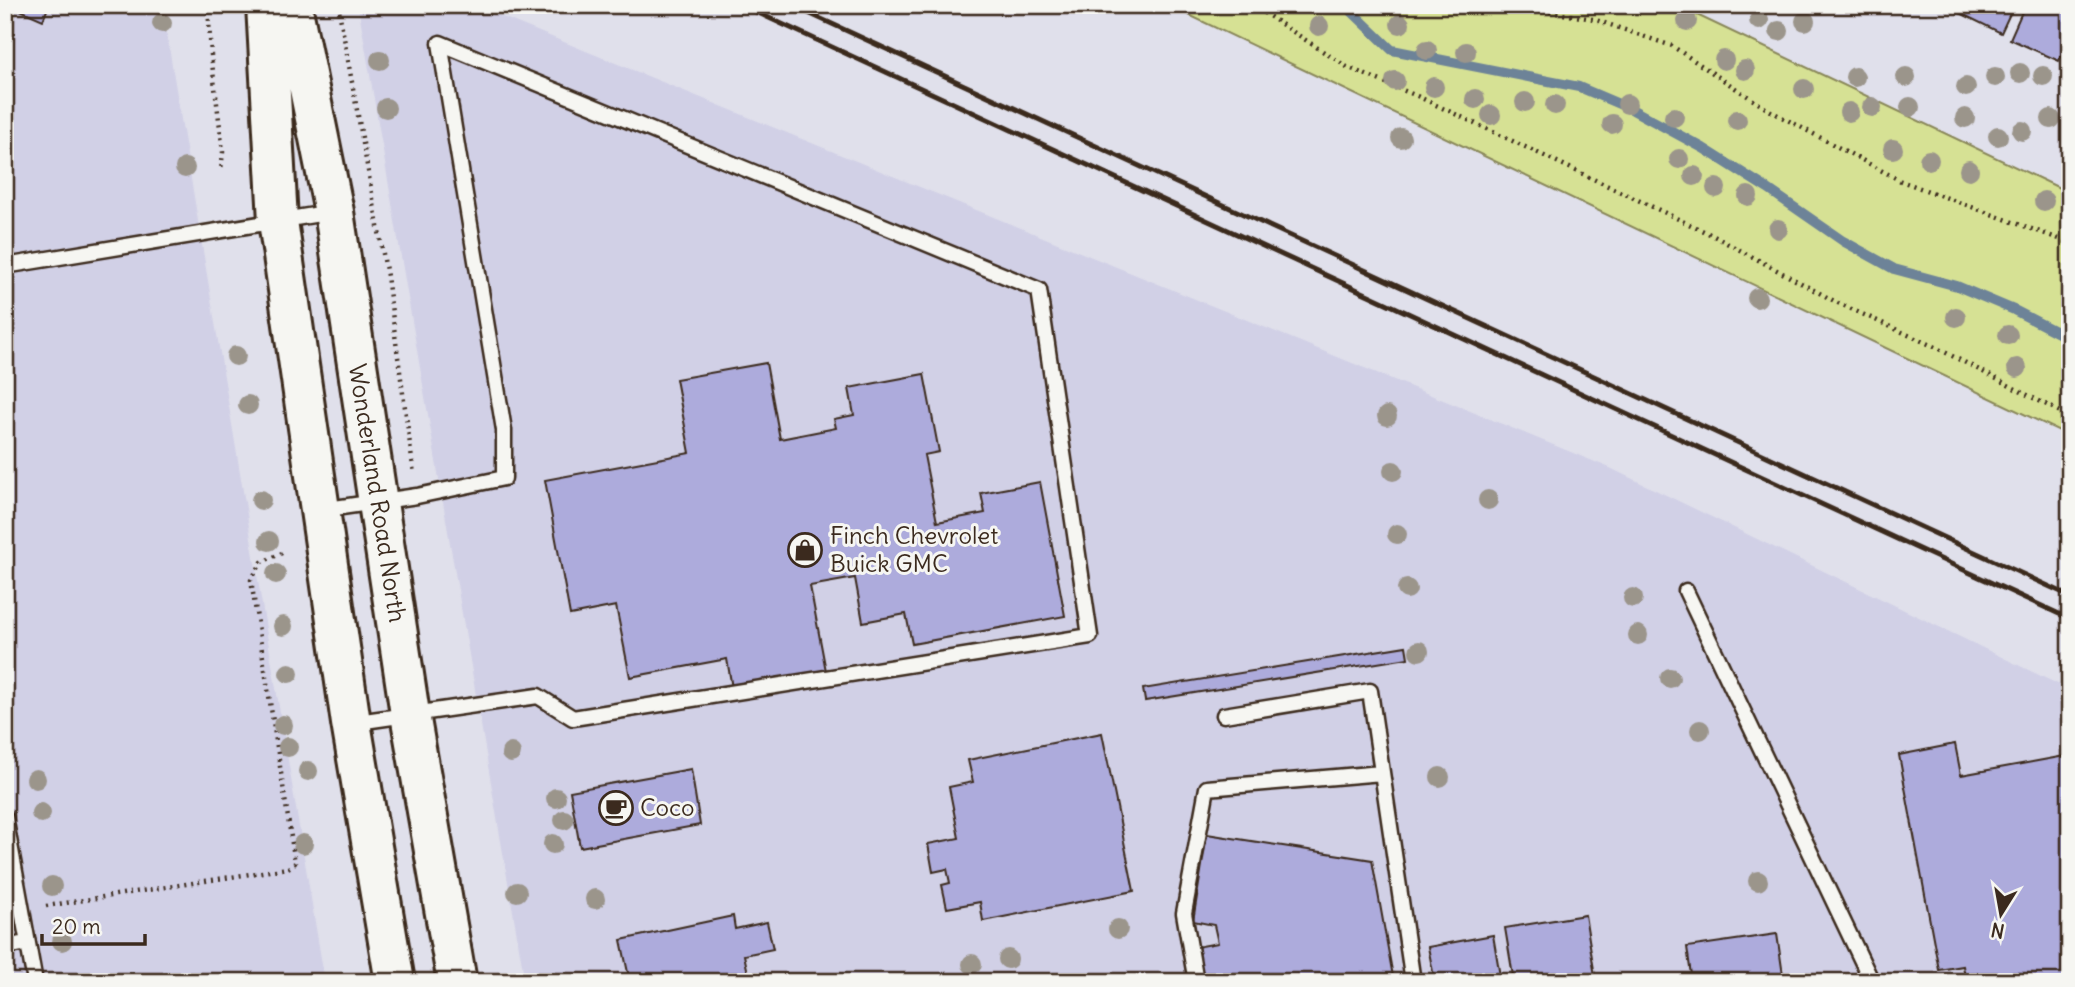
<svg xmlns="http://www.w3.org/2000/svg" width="2075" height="987" font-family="Delius,sans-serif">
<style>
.built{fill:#d1d0e6}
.green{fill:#d6e194;stroke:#888659;stroke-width:2}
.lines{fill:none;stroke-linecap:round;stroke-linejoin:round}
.stream{stroke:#6d8398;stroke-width:10}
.building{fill:#adabdc;stroke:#3b2a1e;stroke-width:2}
.lane-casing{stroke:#3b2a1e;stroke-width:19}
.primary-casing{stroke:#3b2a1e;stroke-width:44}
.path{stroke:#3b2a1e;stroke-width:4.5;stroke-dasharray:2 5;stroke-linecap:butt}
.lane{stroke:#f6f6f2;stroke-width:14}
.primary{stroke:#f6f6f2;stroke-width:38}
.rail{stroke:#3b2a1e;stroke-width:5}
.tree{fill:#9b958b}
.labels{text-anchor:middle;stroke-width:6;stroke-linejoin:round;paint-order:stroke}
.street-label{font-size:24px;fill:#3b2a1e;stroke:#f6f6f2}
.poi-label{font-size:24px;fill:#3b2a1e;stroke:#f6f6f2;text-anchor:start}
</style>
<rect width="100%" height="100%" fill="#e0e0eb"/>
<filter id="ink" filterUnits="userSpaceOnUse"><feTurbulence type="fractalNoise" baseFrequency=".0143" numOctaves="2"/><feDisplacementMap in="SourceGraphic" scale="14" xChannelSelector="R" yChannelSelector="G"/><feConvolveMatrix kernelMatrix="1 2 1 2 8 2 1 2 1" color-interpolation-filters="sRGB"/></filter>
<g filter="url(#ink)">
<!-- built -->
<path class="built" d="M5,5H162L325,982H5Z
M358,5H473L1610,468L2070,690V982H525Z"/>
<!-- green -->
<path class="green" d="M1168,5H1676L2070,193V436Z"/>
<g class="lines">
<!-- stream -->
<path class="stream" d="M1345,5L1392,50L1579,87L1633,110L1703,148L1768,189L1843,241L1894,269L1957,286L2014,310L2070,339"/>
</g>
<!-- building -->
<path class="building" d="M9,5H49L43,20Z
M1959,5H2014L2001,33L1956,11Z
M2025,5H2070V38L2059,61L2010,39Z
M766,363L780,439L836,428L834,419L854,415L849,388L924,374L939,452L924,455L937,522L985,513L981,493L1040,482L1065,616L912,644L906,614L863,622L855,578L810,586L826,671L732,688L727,659L630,677L616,606L570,615L545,480L690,453L676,379Z
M1406,646L1408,658L1145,701L1143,689Z
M1102,733L1134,891L983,921L980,902L947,908L942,885L950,883L947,869L933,872L928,844L959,838L949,787L973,782L968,760Z
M1955,744L1961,775L2065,756L2070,779V982H1966L1963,966L1939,970L1899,755Z
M691,769L700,825L580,847L570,791Z
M1207,834L1372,860L1394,982H1202L1196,947L1218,943L1214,925L1193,921Z
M1585,915L1596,982H1514L1505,928Z
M733,916L735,929L767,922L773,949L744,955L750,982H630L621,940Z
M1777,934L1784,982H1692L1687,947Z
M1493,935L1501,982H1435L1428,947Z"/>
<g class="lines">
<!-- lane casing -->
<g class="lane-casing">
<path id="lane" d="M5,266L332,212
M321,510L417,496L504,478V430L440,43L1039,290L1090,636L573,718L538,696L351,723
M1686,591L1872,982
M1224,715L1370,691L1413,982
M5,817L35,982
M5,947L27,943
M1196,982L1184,913L1207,788L1382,773"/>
</g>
<!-- primary casing -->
<g class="primary-casing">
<path id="primary" d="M266,5L278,221L351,723L395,982
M292,5L334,212L410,714L457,982"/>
</g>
<!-- path -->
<path class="path" d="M208,5L211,55L223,152L221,170
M338,5L387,276L414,474
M1252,5L1347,67L1417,96L1710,234L1838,303L1935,347L2070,417
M1508,5L1593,19L1672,46L1767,109L1901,181L2070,243
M46,906L288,868L295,863L251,580L262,562L282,553"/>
<!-- lane -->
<use href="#lane" class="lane"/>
<!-- primary -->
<use href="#primary" class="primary"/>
<!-- rail -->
<path class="rail" d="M741,5L2070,619
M791,5L2070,596"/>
</g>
<!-- trees -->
<g class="tree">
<circle cx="1759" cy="20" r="10"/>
<circle cx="1687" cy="21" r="10"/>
<circle cx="1805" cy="21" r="10"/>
<circle cx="162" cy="23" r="10"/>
<circle cx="1400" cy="24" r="10"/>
<circle cx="1319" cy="26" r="10"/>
<circle cx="1779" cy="31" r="10"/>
<circle cx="1427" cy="50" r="10"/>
<circle cx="1466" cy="52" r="10"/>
<circle cx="380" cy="60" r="10"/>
<circle cx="1724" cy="60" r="10"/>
<circle cx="1745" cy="70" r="10"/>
<circle cx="2020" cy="73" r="10"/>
<circle cx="2043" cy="76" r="10"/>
<circle cx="1855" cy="77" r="10"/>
<circle cx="1906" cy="77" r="10"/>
<circle cx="1995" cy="77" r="10"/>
<circle cx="1395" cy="81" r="10"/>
<circle cx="1434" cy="87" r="10"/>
<circle cx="1966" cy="87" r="10"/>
<circle cx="1804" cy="89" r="10"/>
<circle cx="1475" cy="99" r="10"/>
<circle cx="1525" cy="102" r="10"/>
<circle cx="1627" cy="104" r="10"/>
<circle cx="1555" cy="105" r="10"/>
<circle cx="1872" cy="107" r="10"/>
<circle cx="1910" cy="107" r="10"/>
<circle cx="386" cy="108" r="10"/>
<circle cx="1849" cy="112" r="10"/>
<circle cx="1491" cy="115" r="10"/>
<circle cx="1674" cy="117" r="10"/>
<circle cx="1965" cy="118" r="10"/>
<circle cx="2051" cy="119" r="10"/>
<circle cx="1737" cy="120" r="10"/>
<circle cx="1612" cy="124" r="10"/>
<circle cx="2022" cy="131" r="10"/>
<circle cx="1998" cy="136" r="10"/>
<circle cx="1401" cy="138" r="10"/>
<circle cx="1893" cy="149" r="10"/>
<circle cx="1679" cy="159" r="10"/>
<circle cx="1929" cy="160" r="10"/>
<circle cx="185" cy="168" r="10"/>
<circle cx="1969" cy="170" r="10"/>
<circle cx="1694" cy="176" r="10"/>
<circle cx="1716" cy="188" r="10"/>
<circle cx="1748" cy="196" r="10"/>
<circle cx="2044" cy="201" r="10"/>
<circle cx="1778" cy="229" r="10"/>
<circle cx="1757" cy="298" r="10"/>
<circle cx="1956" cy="317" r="10"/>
<circle cx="2008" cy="335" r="10"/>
<circle cx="236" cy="356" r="10"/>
<circle cx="2017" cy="368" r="10"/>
<circle cx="248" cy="405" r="10"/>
<circle cx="1387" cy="416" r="10"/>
<circle cx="1393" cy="471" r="10"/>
<circle cx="261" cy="500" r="10"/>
<circle cx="1488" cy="500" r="10"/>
<circle cx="1397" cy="534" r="10"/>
<circle cx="269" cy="541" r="10"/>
<circle cx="276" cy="574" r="10"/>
<circle cx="1407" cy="589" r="10"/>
<circle cx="1633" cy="598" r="10"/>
<circle cx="283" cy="626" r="10"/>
<circle cx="1638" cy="635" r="10"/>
<circle cx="1419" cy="651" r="10"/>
<circle cx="289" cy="673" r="10"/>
<circle cx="1670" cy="678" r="10"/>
<circle cx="283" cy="725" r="10"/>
<circle cx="1700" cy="730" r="10"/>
<circle cx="288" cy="747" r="10"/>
<circle cx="511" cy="753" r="10"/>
<circle cx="308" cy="771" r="10"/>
<circle cx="1440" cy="777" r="10"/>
<circle cx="36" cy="779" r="10"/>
<circle cx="556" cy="798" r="10"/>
<circle cx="41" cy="813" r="10"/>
<circle cx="564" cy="820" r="10"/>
<circle cx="303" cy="844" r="10"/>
<circle cx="553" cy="844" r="10"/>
<circle cx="1758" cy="881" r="10"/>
<circle cx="52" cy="886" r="10"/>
<circle cx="517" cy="892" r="10"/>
<circle cx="595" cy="899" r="10"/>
<circle cx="1118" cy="929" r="10"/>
<circle cx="62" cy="941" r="10"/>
<circle cx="1008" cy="959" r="10"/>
<circle cx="972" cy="964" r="10"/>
</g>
</g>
<!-- icons -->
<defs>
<g id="shop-ring" transform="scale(1.75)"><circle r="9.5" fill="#f6f6f2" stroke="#3b2a1e" stroke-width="1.5"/><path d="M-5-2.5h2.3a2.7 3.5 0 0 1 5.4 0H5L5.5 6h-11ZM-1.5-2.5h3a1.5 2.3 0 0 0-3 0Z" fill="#3b2a1e"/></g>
<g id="cafe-ring" transform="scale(1.75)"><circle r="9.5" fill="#f6f6f2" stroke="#3b2a1e" stroke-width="1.5"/><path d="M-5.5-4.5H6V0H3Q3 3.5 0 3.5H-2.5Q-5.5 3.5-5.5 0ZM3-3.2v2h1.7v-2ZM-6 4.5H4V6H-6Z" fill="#3b2a1e"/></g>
</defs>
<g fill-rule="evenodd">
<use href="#shop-ring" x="805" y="550"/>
<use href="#cafe-ring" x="616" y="808"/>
</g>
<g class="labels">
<!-- street labels -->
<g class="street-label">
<text transform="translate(377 493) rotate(81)" y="8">Wonderland Road North</text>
</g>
<!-- poi labels -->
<g class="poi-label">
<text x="830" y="544">Finch Chevrolet<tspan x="830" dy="28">Buick GMC</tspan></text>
<text x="640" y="816">Coco</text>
</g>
</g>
<!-- margin -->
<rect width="2075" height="987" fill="none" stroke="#f6f6f2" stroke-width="28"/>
<rect x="14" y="14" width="2047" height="959" fill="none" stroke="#3b2a1e" stroke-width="2.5" filter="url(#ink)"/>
<!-- north arrow -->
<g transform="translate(2001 914) rotate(191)" stroke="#f6f6f2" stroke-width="5" paint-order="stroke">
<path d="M0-5L12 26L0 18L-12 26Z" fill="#3b2a1e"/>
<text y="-10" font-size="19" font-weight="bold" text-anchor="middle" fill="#3b2a1e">N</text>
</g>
<!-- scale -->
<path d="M42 934v10h103v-10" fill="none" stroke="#3b2a1e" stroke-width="3.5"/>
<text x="52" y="934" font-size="21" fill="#3b2a1e" stroke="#f6f6f2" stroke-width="5" paint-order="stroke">20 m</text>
</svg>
